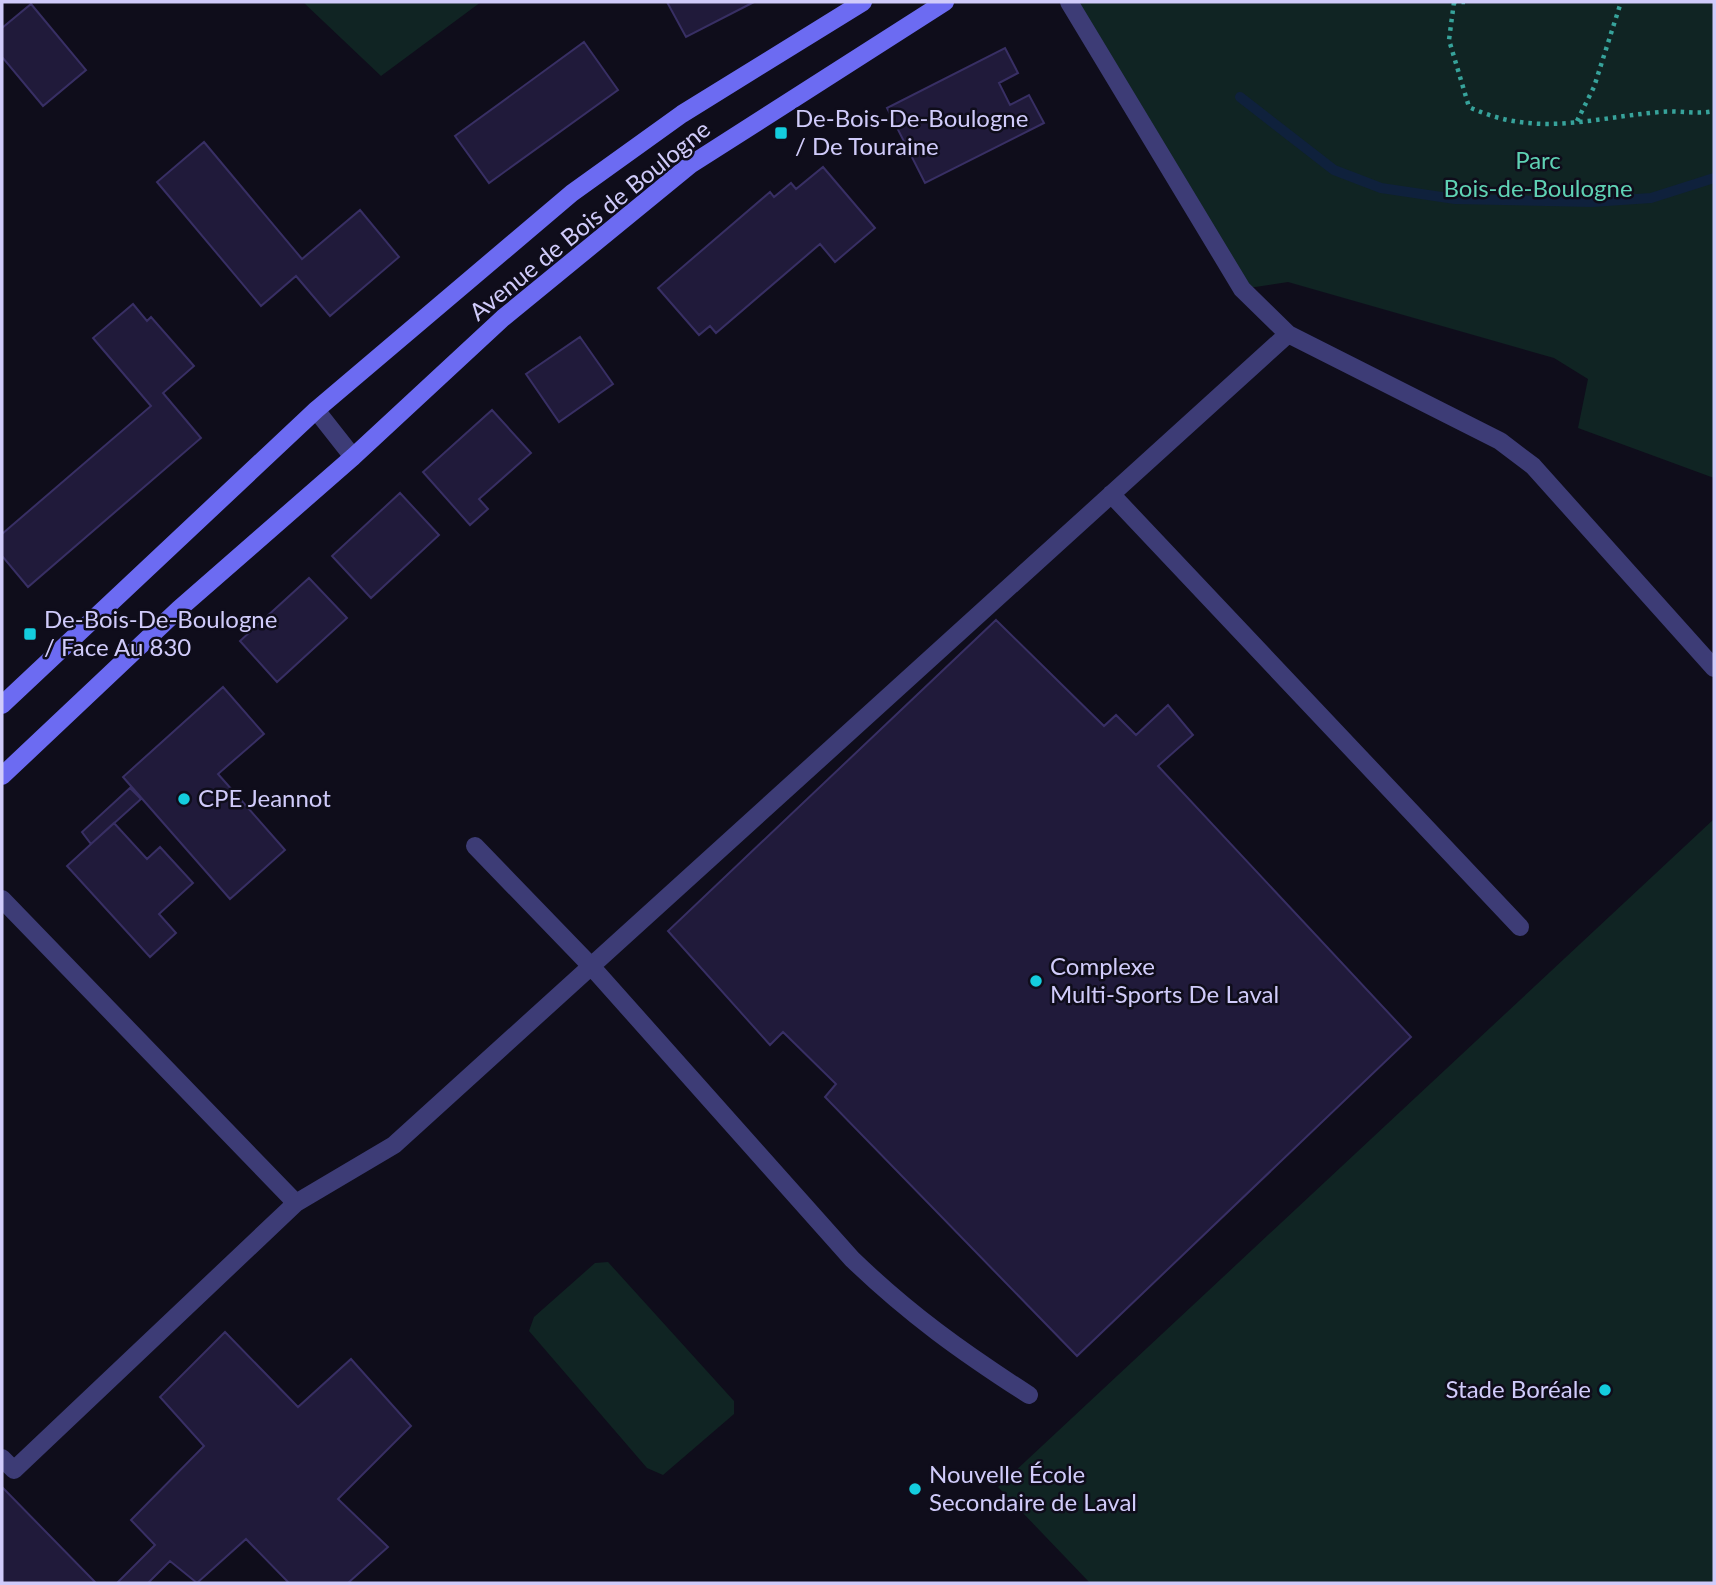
<svg xmlns="http://www.w3.org/2000/svg" width="1716" height="1585" font-family="Lato,sans-serif">
<style>
.green{fill:#102423}
.lines{fill:none;stroke-linecap:round;stroke-linejoin:round}
.stream{stroke:#0f213c;stroke-width:10}
.building{fill:#201a3a;stroke:#382f64;stroke-width:2}
.path{stroke:#37a39b;stroke-width:4.5;stroke-dasharray:3.5 5;stroke-linecap:butt}
.lane{stroke:#3d3c76;stroke-width:18}
.secondary{stroke:#6c6bf2;stroke-width:18}
.poi-dot{fill:#14cdde;stroke:#0f0d1b;stroke-width:2.5}
.labels{text-anchor:middle;stroke-width:5;stroke-linejoin:round;paint-order:stroke}
.poi-label{font-size:24px;fill:#d0cbfa;stroke:#0f0d1b;text-anchor:start}
.park-label{font-size:24px;fill:#5fd2b4;stroke:#0f0d1b}
.street-label{font-size:24px;fill:#d0cbfa;stroke:#0f0d1b}
</style>
<rect width="100%" height="100%" fill="#0f0d1b"/>
<!-- green -->
<path class="green" d="M303,2H481L381,76Z
M1069,2H1714V478L1578,428L1588,379L1554,358L1288,282L1242,289Z
M1714,819V1583H1090L998,1487Z
M608,1262L734,1401V1414L663,1475L647,1468L529,1331L534,1317L595,1263Z"/>
<g class="lines">
<!-- stream -->
<path class="stream" d="M1240,97L1334,170L1381,188L1455,199L1592,202L1651,198L1714,178"/>
</g>
<!-- building -->
<path class="building" d="M667,2H754L686,37Z
M31,4L86,70L43,106L2,57V28Z
M584,42L618,90L489,183L455,136Z
M1005,48L1018,73L999,83L1010,105L1029,95L1044,123L925,183L887,108Z
M204,142L302,259L360,210L399,257L330,316L296,276L261,306L157,182Z
M823,167L875,228L835,262L820,244L716,333L710,326L699,335L658,288L770,192L774,197L791,183L796,189Z
M133,304L147,321L151,317L194,366L163,393L201,438L28,587L2,556V534L151,406L93,338Z
M580,337L613,384L559,422L526,374Z
M492,410L531,453L479,499L488,509L470,525L423,472Z
M400,493L439,535L371,598L332,556Z
M309,578L347,618L277,682L240,641Z
M996,620L1104,726L1116,715L1136,735L1168,705L1193,735L1158,766L1411,1037L1077,1356L825,1097L836,1084L783,1032L770,1045L668,931Z
M223,687L264,734L218,774L285,850L230,899L123,777Z
M130,788L141,799L91,844L82,832Z
M114,823L147,859L160,847L193,883L159,914L176,933L150,957L67,866Z
M225,1332L298,1407L351,1359L411,1426L338,1499L388,1547L348,1583H289L246,1539L197,1583L170,1561L148,1583H117L155,1545L131,1520L204,1446L160,1397Z
M2,1487L96,1583H2Z"/>
<g class="lines">
<!-- path -->
<path class="path" d="M1453,2H1470
M1454,2L1449,40L1469,107C1536,138 1590,118 1660,112C1679,110 1696,115 1714,111
M1577,121L1594,87L1621,2"/>
<!-- lane -->
<path class="lane" d="M1069,2L1242,289L1288,334L1500,441L1533,466L1714,668
M316,410L353,457
M1111,494L1520,927
M475,846L591,966L852,1259C909,1314 962,1352 1029,1395
M2,899L296,1203
M2,1458L14,1470L296,1203L394,1145L1288,334"/>
<!-- secondary -->
<path class="secondary" d="M2,705L316,410L572,193L682,114L863,2
M2,776L179,609L353,457L503,318L690,165L945,2"/>
</g>
<!-- markers -->
<g class="poi-dot">
<rect x="774" y="126" width="14" height="14" rx="3.5"/>
<rect x="23" y="627" width="14" height="14" rx="3.5"/>
<circle cx="184" cy="799" r="7"/>
<circle cx="1036" cy="981" r="7"/>
<circle cx="1605" cy="1390" r="7"/>
<circle cx="915" cy="1489" r="7"/>
</g>
<g class="labels">
<!-- poi labels -->
<g class="poi-label">
<text x="795" y="127">De-Bois-De-Boulogne<tspan x="795" dy="28">/ De Touraine</tspan></text>
<text x="44" y="628">De-Bois-De-Boulogne<tspan x="44" dy="28">/ Face Au 830</tspan></text>
<text x="198" y="807">CPE Jeannot</text>
<text x="1050" y="975">Complexe<tspan x="1050" dy="28">Multi-Sports De Laval</tspan></text>
<text x="1591" y="1398" text-anchor="end">Stade Boréale</text>
<text x="929" y="1483">Nouvelle École<tspan x="929" dy="28">Secondaire de Laval</tspan></text>
</g>
<!-- park labels -->
<g class="park-label">
<text x="1538" y="169">Parc<tspan x="1538" dy="28">Bois-de-Boulogne</tspan></text>
</g>
<!-- street labels -->
<g class="street-label">
<text transform="translate(590 221) rotate(-39)" y="8">Avenue de Bois de Boulogne</text>
</g>
</g>
<!-- border -->
<rect width="1716" height="1585" fill="none" stroke="#d0cbfa" stroke-width="7"/>
</svg>
